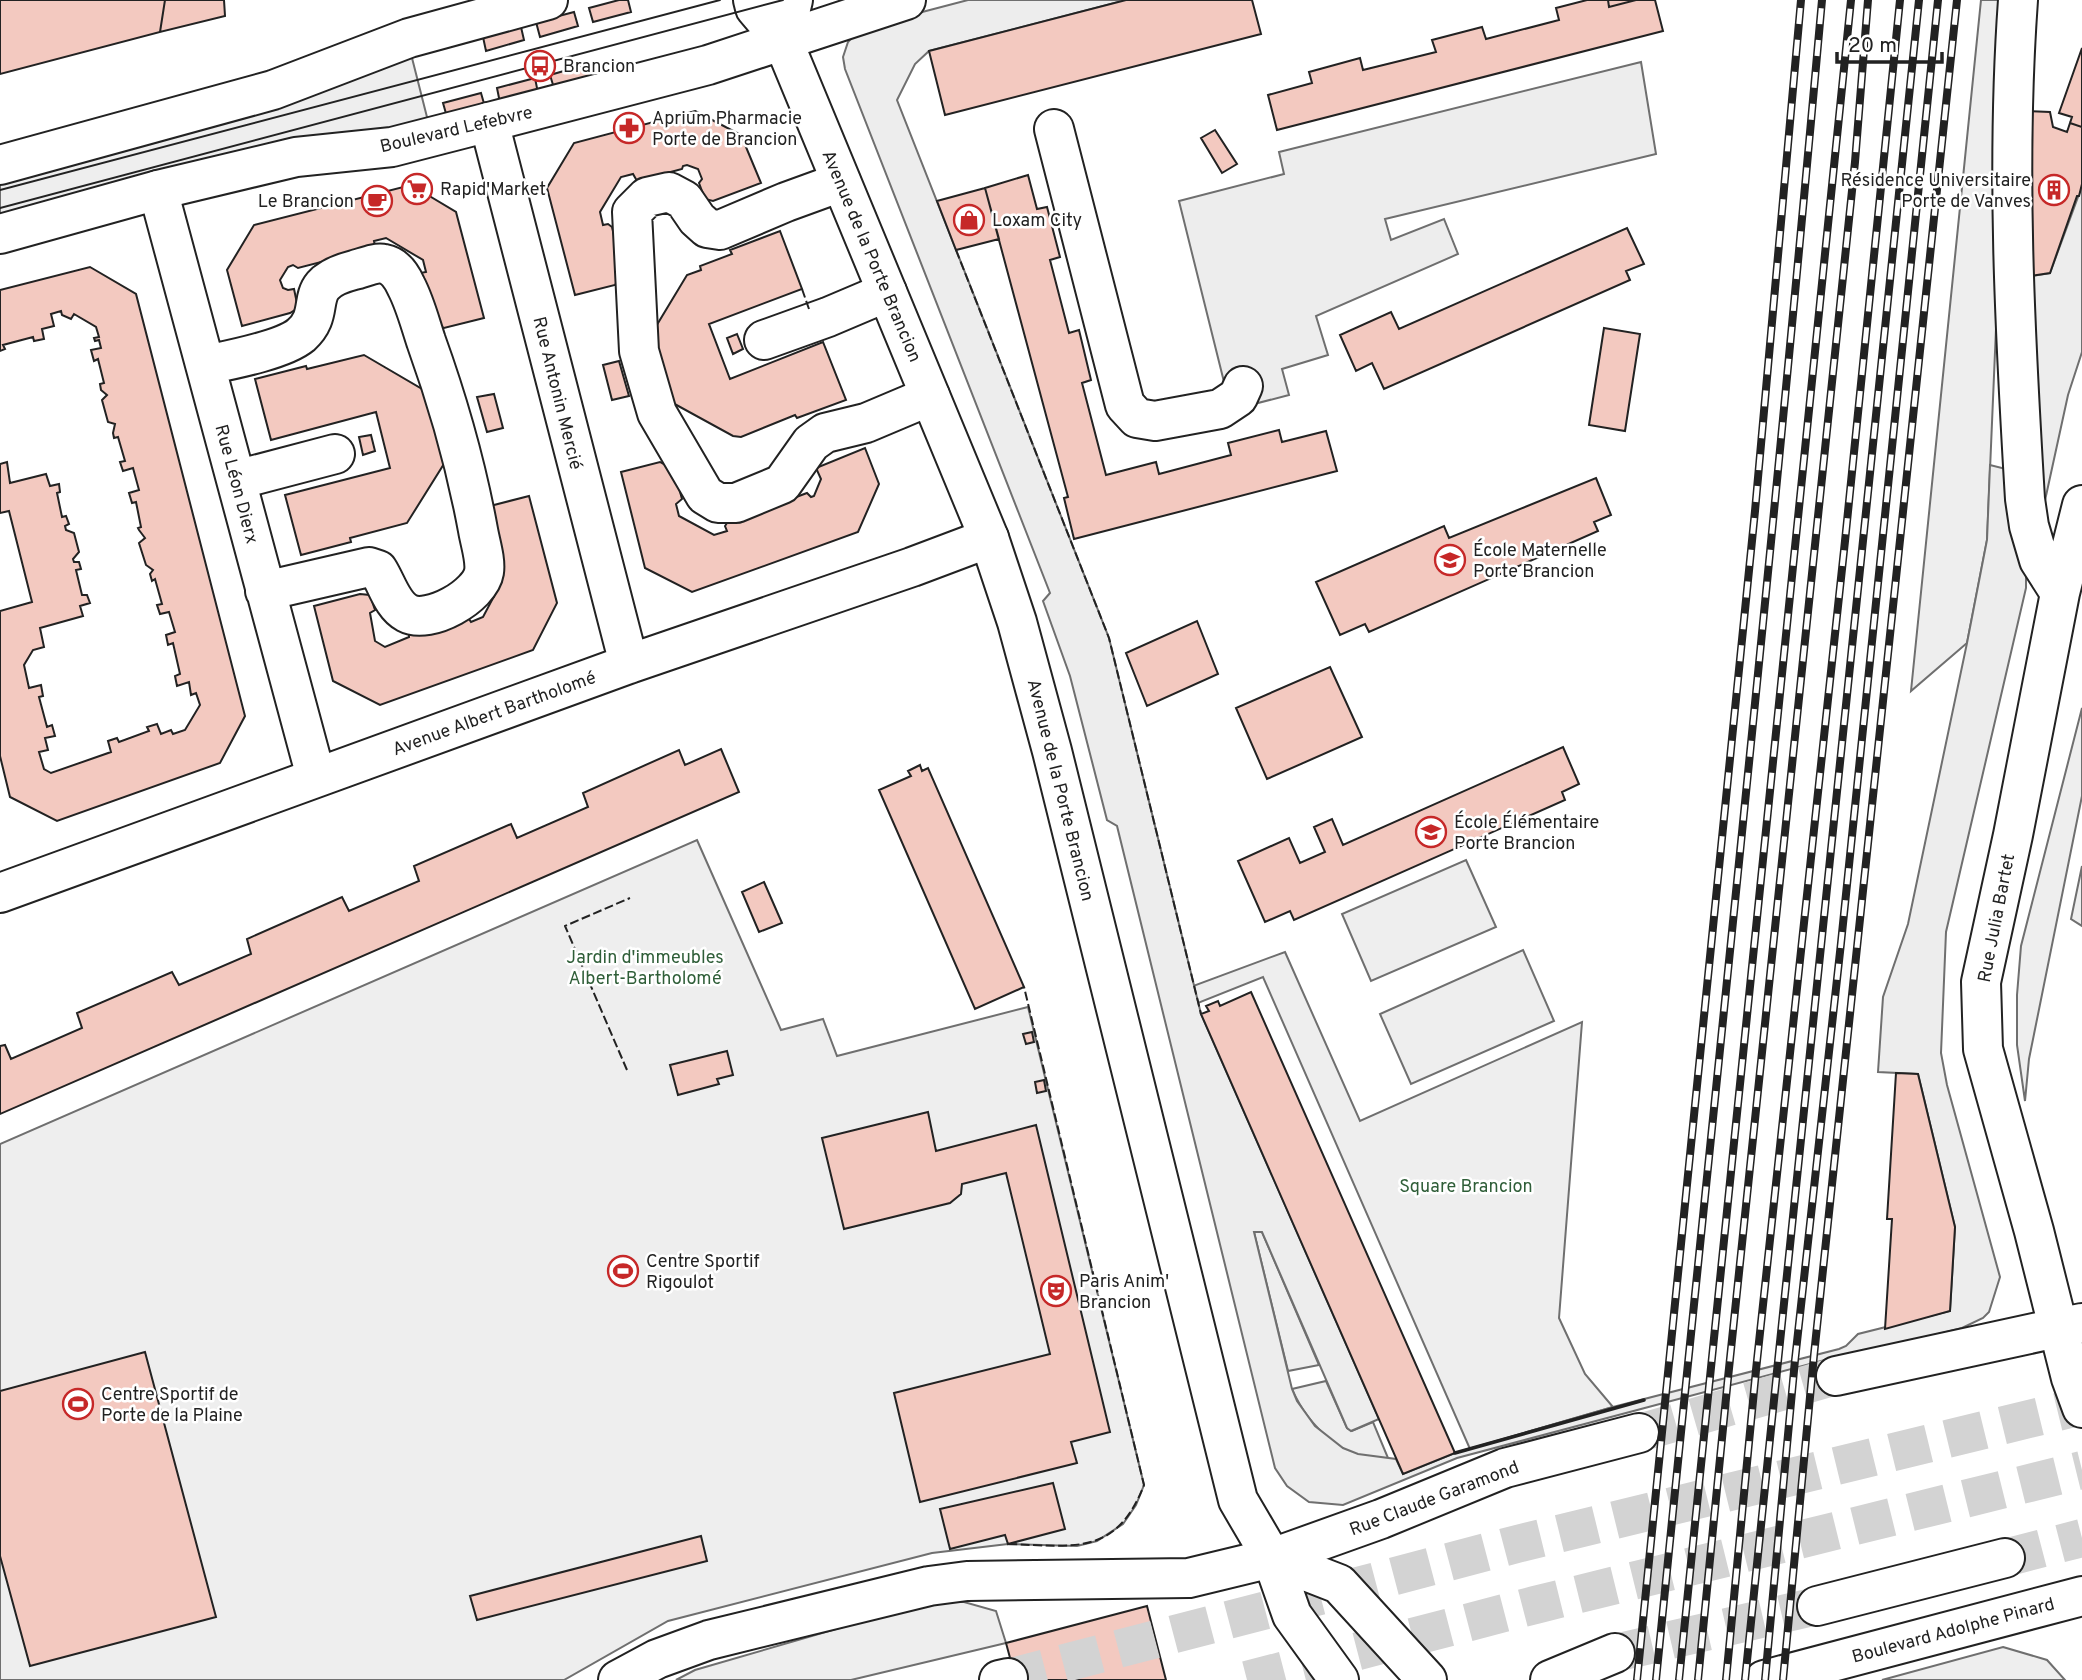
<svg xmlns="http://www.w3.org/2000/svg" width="2082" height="1680" font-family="Overpass,sans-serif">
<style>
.green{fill:#eee;stroke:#6f6f6f;stroke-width:2}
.parking{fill:#ededed;stroke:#6f6f6f;stroke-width:2}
.building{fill:#f3c9c0;stroke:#222;stroke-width:2}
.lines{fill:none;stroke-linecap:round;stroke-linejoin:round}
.minor-tunnel{stroke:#d3d3d3;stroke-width:38;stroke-dasharray:38 19;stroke-linecap:butt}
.highway-tunnel{stroke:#d3d3d3;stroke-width:38;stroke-dasharray:38 19;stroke-linecap:butt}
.minor-casing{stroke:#222;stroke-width:42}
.major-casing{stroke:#222;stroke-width:42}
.highway-casing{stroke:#222;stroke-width:42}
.minor{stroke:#fff;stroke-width:38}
.major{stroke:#fff;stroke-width:38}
.highway{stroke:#fff;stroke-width:38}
.tram{stroke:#222;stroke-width:2}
.rail-casing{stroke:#222;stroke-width:8}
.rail{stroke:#fff;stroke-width:5;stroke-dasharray:16;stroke-linecap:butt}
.fence{stroke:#222;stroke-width:2;stroke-dasharray:9 3.5;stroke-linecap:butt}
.wall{stroke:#222;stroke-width:3.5}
.labels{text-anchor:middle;stroke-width:5;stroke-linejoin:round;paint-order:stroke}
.poi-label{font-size:18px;fill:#222;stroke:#fff;text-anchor:start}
.street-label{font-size:18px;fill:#222;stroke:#fff}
.park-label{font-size:18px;fill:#2f5e38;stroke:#fff}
</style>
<rect width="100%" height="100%" fill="#fff"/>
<!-- green -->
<path class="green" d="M1981,0H2010L1987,540L1967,643L1911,691Z
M411,54L429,125L0,219V181L288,105L290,101Z
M2082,708V796L2029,1059L2025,1101L2017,1045V995L2021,946Z
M697,840L781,1030L823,1019L837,1056L1028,1007L1144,1485L1136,1505L1123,1524L1097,1541L1077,1546L1008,1544L932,1553L668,1621L564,1680H0V1144Z
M1466,860L1496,927L1371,981L1342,914Z
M2082,866V926L2071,919Z
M1523,950L1554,1021L1411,1084L1380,1014Z
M1285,952L1360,1121L1582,1022L1559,1318L1585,1374L1613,1407L1470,1449L1263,977L1198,1003L1193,986Z
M1254,1232H1262L1319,1365L1288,1371Z
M1326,1381L1347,1428L1352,1431L1373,1422L1388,1458C1346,1465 1307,1424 1292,1389Z
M929,1602H964L996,1611L1006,1643L851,1680H676L695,1670Z
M2003,1647L2047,1660L2065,1680H1882Z"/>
<!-- parking -->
<path class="parking" d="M968,0H1126L929,51L915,64L897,100L1109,638L1201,1014L1379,1419L1351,1431L1347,1428L1262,1232H1254L1292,1389L1297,1401L1315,1426L1343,1448L1358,1454L1396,1459L1403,1474L1455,1453L1613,1407L1839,1349L1846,1346L1858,1334L1950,1311L1955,1227L1918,1074L1878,1072L1883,997L1908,924L1967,643L1987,540L1990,465L2014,471L2019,541L2026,576V588L1946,932L1941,1053L1947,1085L2000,1277L1989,1312L1983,1318L1962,1328L1864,1353L1836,1357L1457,1458L1343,1505L1309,1502L1287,1486L1275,1468L1117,826L1107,820L1070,676L1043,601L1050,593L845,69L843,57L848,42L856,33L865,27Z
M1641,62L1656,154L1385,219L1391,240L1444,219L1458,254L1316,316L1328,355L1282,369L1289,395L1231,410L1179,201L1284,174L1279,152Z
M2082,186V352L2068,395L2044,505L2026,277L2050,273Z"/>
<!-- building -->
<path class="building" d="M0,0H165L160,32L0,74Z
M165,0H224L225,16L160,32Z
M619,0H628L631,12L593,22L589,8Z
M1126,0H1252L1261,34L945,115L929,51Z
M1587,0H1608L1609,7L1636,0H1655L1663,31L1277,130L1268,95L1312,83L1309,72L1360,58L1363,70L1436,52L1432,40L1482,27L1486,39L1559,20L1556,8Z
M1608,0H1636L1609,7Z
M574,12L578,26L540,37L536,22Z
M521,27L524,40L486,51L483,37Z
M2082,48V127L2070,123L2072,117L2059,113Z
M588,64L592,78L554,88L550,75Z
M535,78L538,93L500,103L497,88Z
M481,93L485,107L447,117L443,103Z
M695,111L741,135L761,183L713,201L705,199L699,183L702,179L698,169L687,165L683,166L682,169L667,173L668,175L637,181L633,174L621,177L600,212L603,225L608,224L612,227L623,272L615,285L575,295L547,188L574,143Z
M2027,111L2050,112L2053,127L2067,132L2070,123L2082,127V184L2079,196H2077L2050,273L2031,276Z
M1215,130L1237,164L1222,173L1201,138Z
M1028,175L1037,209L1047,207L1060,257L1050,260L1069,333L1079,330L1091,380L1082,383L1106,475L1156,462L1159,474L1231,455L1228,443L1279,430L1282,442L1326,431L1337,471L1074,539L1064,498L1068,497L985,188Z
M411,185L456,212L484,318L444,328L430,320L420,273L426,272L423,260L386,238L374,241L375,246L360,252L298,268L293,265L288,267L280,280L283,288L288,290L294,289L298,308L290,313L242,326L227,270L254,225Z
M985,188L999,239L956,250L937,201Z
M1627,228L1644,264L1626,271L1630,280L1384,389L1372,363L1356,371L1340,335L1391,312L1399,329Z
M780,231L802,289L709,324L730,379L823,342L846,400L797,418L795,415L741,437L733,436L660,396L646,343L687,275L701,270L700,266L732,254L730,250Z
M90,267L136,294L245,716L220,763L57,821L10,797L0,756V611L32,602L9,511L0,513V464L7,462L10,483L46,474L50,486L59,484L60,492L57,493L62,517L66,516L69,524L65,526L66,530L74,533L79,552L73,559L74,562H79L81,569L76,570L82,595H87L90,603L80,606L83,616L40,628L44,647L33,650L24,665L29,688L41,685L43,696L39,697L47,727L52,725L55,736L45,738L48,750L39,752L44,769L51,773L111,752L108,741L117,738L119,742L149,731L147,727L157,724L161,734L171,730L173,734L185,730L200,705L196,693L191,695L189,682L177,686L175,676L180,674L173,643L168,645L166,635L175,632L169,612L160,614L157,605L162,604L155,579L152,581L150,574L153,570L146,565L139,543L145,538L139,530L138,528L141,527L136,502L132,503L129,493L139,490L133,468L123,471L120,462L125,461L118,437L114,438L113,433L115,424L108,422L102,400L107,395L101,390L100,384L104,383L98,359L94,361L91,350L101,348L99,340L95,341L94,338L99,337L96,327L74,314L71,319L62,315L61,311L51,314L54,326L42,329L44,339L34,341L33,337L3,345L5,349L0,351V290Z
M1604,328L1640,334L1625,431L1589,425Z
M737,334L743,349L733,354L727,338Z
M364,355L439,399L452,451L407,523L350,538L351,542L301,555L285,495L390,468L376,412L271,440L255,379L306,366L307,369Z
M619,361L629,396L612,400L603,365Z
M494,394L503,428L487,432L477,397Z
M371,435L375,451L363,455L359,437Z
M865,448L879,484L858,532L692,592L645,568L621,472L660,462L674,470L682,499L676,504L679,516L714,535L727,531L725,526L727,523L807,493L811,497L814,496L821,479L816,468Z
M1596,478L1611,515L1594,522L1598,531L1369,632L1365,624L1340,635L1316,582L1444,526L1449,538Z
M529,496L557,603L533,650L380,705L333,681L314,606L360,594L370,595L375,610L370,613L375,641L385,647L409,637V633L413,635L467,616L471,622L483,617L502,581L490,506Z
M1197,621L1218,674L1147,706L1126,653Z
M1330,667L1362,737L1267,779L1236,708Z
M1563,747L1579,784L1562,792L1565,800L1294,920L1290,911L1265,922L1238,861L1289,838L1300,863L1325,852L1314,827L1332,819L1343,845Z
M721,749L739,792L0,1114V1046L5,1045L11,1059L82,1028L77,1013L172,972L179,985L251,954L247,939L342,897L349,911L419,881L414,866L511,824L517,838L588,807L583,793L679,750L685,765Z
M920,765L922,771L928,768L1024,987L975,1009L879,790L911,776L908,771Z
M764,882L782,923L759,932L742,892Z
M1251,992L1455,1453L1403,1474L1201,1014L1209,1011L1206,1006L1218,1001L1220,1006Z
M1032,1032L1034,1042L1026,1044L1023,1034Z
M727,1051L733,1075L717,1079L719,1084L678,1095L670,1065Z
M1896,1073L1918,1074L1955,1227L1950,1311L1885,1329L1892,1219H1887Z
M1044,1080L1046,1091L1037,1093L1035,1082Z
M928,1112L936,1151L1036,1125L1110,1432L1071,1442L1077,1463L920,1502L894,1393L1050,1354L1006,1173L962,1184L961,1194L950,1203L844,1229L822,1138Z
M145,1352L216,1617L30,1666L0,1556V1391Z
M1053,1483L1065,1529L1008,1544L1005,1535L950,1549L940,1509Z
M701,1536L707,1561L477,1620L470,1596Z
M1147,1606L1166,1680H1016L1006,1643Z"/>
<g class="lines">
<!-- minor-tunnel -->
<path class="minor-tunnel" d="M1639,1433L1836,1376"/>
<!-- highway-tunnel -->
<path class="highway-tunnel" d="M2005,1558L2082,1538
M1615,1653L1817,1606
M1008,1678L1517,1544L2082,1406
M1247,1680L1535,1605L2082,1470"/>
<!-- minor casing -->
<g class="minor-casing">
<path id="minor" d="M489,122L629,664
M1054,129L1125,405L1137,418L1155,421L1220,409L1238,397L1243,386
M841,182L786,202L720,230L707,228L697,219L684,200L669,192L647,197L632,212L639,351L657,413L705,495L718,503H736L782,484L811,443L825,433L866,423L930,396
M158,190L316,777
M764,340L828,317L887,292
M206,365C230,360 283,350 301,335C330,309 297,285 354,270C363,268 375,262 384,264C395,266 402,277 406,286C415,303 420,323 426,341C448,402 466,465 478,530C480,542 486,560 484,572C480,596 429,625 407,613C392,605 387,584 378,570L369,567L265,591
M236,480L335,454
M0,893L629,664L912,567L989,538
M1836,1376L2057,1328
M1272,1558L1381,1519L1505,1468L1639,1433
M1764,1680L2082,1596"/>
</g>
<!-- major casing -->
<g class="major-casing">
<path id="major" d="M753,0L755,8L783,41L989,538L1017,622L1052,751L1238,1500L1272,1558L1292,1615L1339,1680
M2018,0C2006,166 2015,334 2025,499L2029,526L2039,560L2060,593
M783,41L793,0
M0,165L273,90L409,38L548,0
M0,234L158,190L296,157L392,147L489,122L708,65L906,0
M2082,505L2060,593L2013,835L1981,982L1983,1049L2034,1231L2071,1378L2082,1408
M1272,1558L1339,1584L1427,1680"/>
</g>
<!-- highway casing -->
<g class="highway-casing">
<path id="highway" d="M2057,1328L2082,1323
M1817,1606L2005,1558
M618,1680L657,1659L709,1640L929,1586L967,1581L1189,1578L1272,1558
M999,1680L1008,1678
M1550,1680L1615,1653"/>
</g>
<!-- minor -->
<use href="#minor" class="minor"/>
<!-- major -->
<use href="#major" class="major"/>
<!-- highway -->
<use href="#highway" class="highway"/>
<!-- tram -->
<path class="tram" d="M0,190L720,0
M0,208L783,0"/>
<!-- rail casing -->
<g class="rail-casing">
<path id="rail" d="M1637,1680L1755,511L1801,0
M1656,1680C1712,1120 1772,561 1822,0
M1679,1680L1851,0
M1698,1680L1728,1378L1855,162L1868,0
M1726,1680L1756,1370L1845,541L1900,0
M1745,1680L1919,0
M1765,1680L1795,1360L1841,943L1938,0
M1783,1680L1814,1355L1957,0"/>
</g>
<!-- rail -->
<use href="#rail" class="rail"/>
<!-- fence -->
<path class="fence" d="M956,250L1109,638L1201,1014
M802,289L809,309
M627,1070L565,926L630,898
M1008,1544C1073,1546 1116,1557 1144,1485L1024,987"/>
<!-- wall -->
<path class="wall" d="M1455,1453L1644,1400"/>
</g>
<!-- icons -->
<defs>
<g id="bus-ring" transform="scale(1.575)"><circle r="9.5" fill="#fff" stroke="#c62828" stroke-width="1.5"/><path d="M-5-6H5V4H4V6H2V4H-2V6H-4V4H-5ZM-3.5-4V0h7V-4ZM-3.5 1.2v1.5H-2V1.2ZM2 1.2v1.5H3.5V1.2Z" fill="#c62828"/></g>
<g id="pharmacy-ring" transform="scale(1.575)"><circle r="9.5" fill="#fff" stroke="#c62828" stroke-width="1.5"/><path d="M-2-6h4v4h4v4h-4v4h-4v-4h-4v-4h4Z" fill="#c62828"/></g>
<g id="supermarket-ring" transform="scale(1.575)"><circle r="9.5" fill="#fff" stroke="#c62828" stroke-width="1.5"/><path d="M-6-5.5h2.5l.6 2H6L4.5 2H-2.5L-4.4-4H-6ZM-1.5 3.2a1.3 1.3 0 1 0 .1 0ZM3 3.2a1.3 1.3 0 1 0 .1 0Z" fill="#c62828"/></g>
<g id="building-ring" transform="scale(1.575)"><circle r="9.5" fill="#fff" stroke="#c62828" stroke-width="1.5"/><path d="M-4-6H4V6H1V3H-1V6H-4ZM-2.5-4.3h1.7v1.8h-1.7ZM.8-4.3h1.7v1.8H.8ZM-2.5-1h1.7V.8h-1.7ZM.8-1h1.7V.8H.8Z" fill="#c62828"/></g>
<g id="cafe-ring" transform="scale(1.575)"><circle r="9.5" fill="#fff" stroke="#c62828" stroke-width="1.5"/><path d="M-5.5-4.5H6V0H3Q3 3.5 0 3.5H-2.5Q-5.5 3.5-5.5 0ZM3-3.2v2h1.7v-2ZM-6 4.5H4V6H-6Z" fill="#c62828"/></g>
<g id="shop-ring" transform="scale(1.575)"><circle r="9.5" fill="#fff" stroke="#c62828" stroke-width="1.5"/><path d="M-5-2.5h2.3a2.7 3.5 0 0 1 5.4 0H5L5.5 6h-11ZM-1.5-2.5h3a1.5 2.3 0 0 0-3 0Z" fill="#c62828"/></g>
<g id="school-ring" transform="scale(1.575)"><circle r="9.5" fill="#fff" stroke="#c62828" stroke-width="1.5"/><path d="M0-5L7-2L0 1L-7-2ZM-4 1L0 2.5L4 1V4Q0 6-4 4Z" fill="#c62828"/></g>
<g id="stadium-ring" transform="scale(1.575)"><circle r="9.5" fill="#fff" stroke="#c62828" stroke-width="1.5"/><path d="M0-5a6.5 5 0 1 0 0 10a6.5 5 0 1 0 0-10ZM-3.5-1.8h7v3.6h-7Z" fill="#c62828"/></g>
<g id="theatre-ring" transform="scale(1.575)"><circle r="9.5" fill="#fff" stroke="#c62828" stroke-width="1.5"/><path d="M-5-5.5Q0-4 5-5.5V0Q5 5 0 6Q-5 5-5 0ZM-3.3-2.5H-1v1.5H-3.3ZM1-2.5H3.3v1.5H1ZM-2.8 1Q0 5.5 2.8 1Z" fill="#c62828"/></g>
</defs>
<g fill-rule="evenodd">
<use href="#bus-ring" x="540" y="66"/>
<use href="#pharmacy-ring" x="629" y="128"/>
<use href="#supermarket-ring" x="417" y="189"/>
<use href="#building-ring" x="2054" y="190"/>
<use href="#cafe-ring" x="377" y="201"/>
<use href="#shop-ring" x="969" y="220"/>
<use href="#school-ring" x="1450" y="560"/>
<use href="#school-ring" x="1431" y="832"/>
<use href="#stadium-ring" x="623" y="1271"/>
<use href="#theatre-ring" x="1056" y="1291"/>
<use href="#stadium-ring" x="78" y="1404"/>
</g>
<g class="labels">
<!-- poi labels -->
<g class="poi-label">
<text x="563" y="72">Brancion</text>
<text x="652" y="124">Aprium Pharmacie<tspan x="652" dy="21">Porte de Brancion</tspan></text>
<text x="2031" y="186" text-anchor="end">Résidence Universitaire<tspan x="2031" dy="21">Porte de Vanves</tspan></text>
<text x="440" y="195">Rapid'Market</text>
<text x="354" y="207" text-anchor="end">Le Brancion</text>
<text x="992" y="226">Loxam City</text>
<text x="1473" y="556">École Maternelle<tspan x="1473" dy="21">Porte Brancion</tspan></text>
<text x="1454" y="828">École Élémentaire<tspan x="1454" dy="21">Porte Brancion</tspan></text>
<text x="646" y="1267">Centre Sportif<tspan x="646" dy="21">Rigoulot</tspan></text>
<text x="1079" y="1287">Paris Anim'<tspan x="1079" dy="21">Brancion</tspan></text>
<text x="101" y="1400">Centre Sportif de<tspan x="101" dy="21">Porte de la Plaine</tspan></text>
</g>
<!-- street labels -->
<g class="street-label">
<text transform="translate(456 129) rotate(-13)" y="6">Boulevard Lefebvre</text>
<text transform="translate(872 256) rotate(67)" y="6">Avenue de la Porte Brancion</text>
<text transform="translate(558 393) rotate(76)" y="6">Rue Antonin Mercié</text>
<text transform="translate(237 484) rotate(75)" y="6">Rue Léon Dierx</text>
<text transform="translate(494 713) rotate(-20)" y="6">Avenue Albert Bartholomé</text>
<text transform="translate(1061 790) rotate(76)" y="6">Avenue de la Porte Brancion</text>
<text transform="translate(1996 918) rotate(-79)" y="6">Rue Julia Bartet</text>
<text transform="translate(1434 1498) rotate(-21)" y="6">Rue Claude Garamond</text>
<text transform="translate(1953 1630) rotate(-15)" y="6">Boulevard Adolphe Pinard</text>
</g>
<!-- park labels -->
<g class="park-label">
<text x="645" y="963">Jardin d'immeubles<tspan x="645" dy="21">Albert-Bartholomé</tspan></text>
<text x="1466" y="1192">Square Brancion</text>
</g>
</g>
<!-- scale -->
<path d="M1837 52v10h105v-10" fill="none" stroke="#222222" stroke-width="3.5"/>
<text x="1848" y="52" font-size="21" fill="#222222" stroke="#ffffff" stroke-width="5" paint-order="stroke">20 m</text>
</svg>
